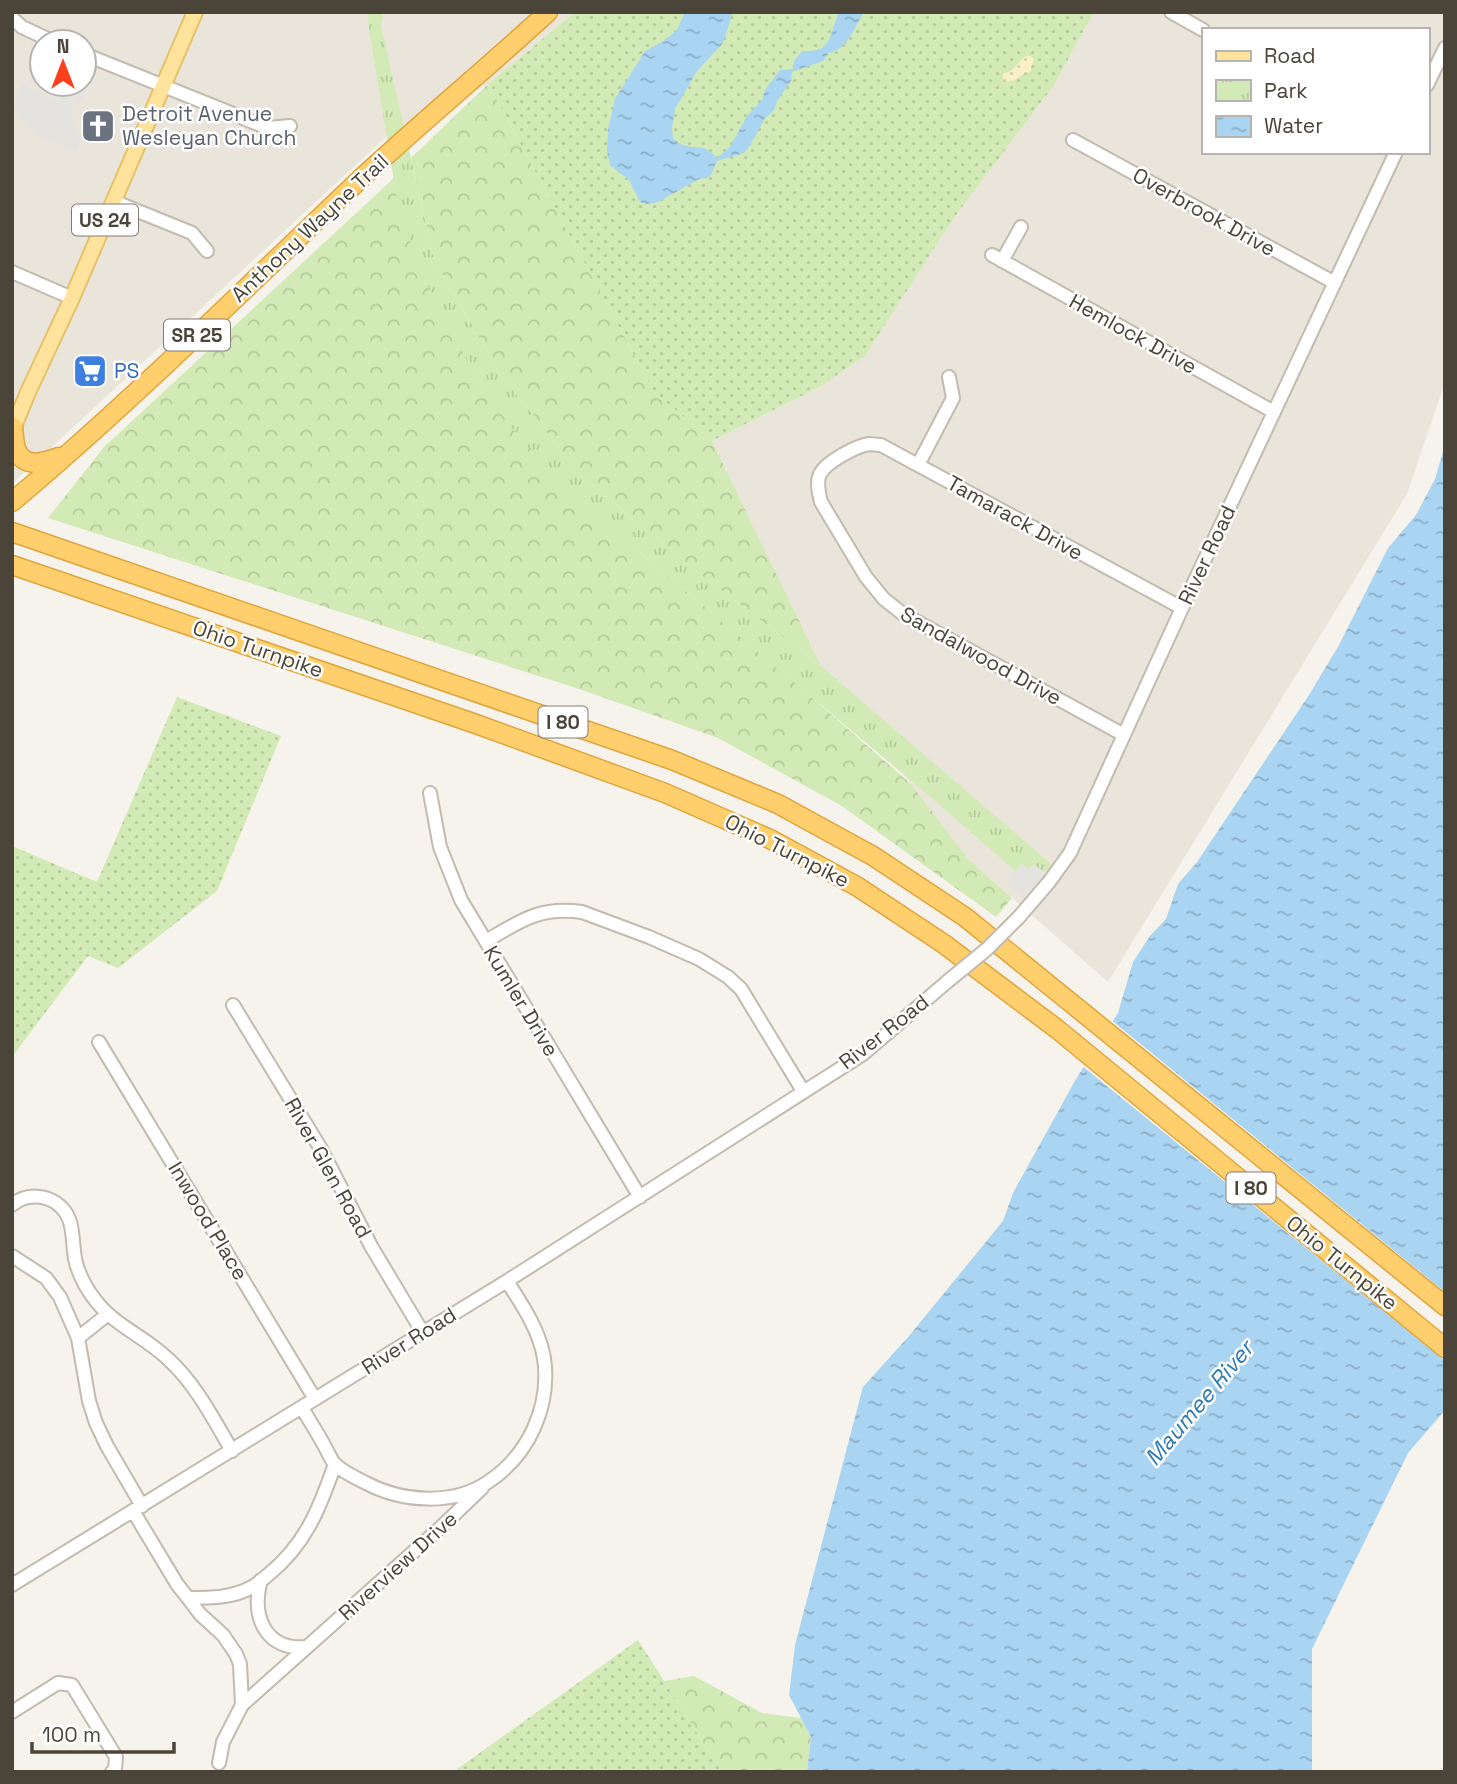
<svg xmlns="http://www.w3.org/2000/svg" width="1457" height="1784" font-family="'Space Grotesk',sans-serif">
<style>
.residential{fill:#eae5da;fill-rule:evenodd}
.grass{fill:url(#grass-dots)}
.forest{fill:url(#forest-crowns)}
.sand{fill:url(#sand-dots)}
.park{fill:url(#park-tufts)}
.parking{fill:#e5e3e0}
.water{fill:url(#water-ripples)}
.pier{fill:#f6f3ec}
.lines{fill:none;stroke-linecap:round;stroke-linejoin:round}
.minor-casing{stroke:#c2bbae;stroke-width:16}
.major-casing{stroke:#e6c16a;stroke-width:18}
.highway-casing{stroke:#e0a43c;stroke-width:21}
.minor{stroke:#fff;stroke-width:12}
.major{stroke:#ffe39c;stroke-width:14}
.highway{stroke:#ffcf6e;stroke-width:18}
.minor-bridge-casing{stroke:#c2bbae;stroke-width:16;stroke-linecap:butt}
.minor-bridge{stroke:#fff;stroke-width:12}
.labels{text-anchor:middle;stroke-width:5;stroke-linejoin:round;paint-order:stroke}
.shield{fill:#fff;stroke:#817c74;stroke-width:2}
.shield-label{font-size:19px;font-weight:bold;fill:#4b4439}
.worship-label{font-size:21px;fill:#5b616d;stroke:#fff;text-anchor:start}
.street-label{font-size:21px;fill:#4b4439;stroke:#fff}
.shop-label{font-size:21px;fill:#366cbe;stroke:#fff;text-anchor:start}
.water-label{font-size:23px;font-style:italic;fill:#2e7ab2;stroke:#fff}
</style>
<defs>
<pattern id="grass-dots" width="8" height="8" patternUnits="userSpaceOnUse" patternTransform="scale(1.75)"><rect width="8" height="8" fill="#d2eab5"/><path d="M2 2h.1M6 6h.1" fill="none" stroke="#b6ca9c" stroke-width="1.8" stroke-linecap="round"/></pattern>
<pattern id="forest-crowns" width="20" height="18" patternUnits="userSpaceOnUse" patternTransform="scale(1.75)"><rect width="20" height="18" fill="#d2eab5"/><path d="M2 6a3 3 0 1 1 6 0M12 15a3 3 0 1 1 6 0" fill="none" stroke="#b6ca9c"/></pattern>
<pattern id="sand-dots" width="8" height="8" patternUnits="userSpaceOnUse" patternTransform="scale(1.75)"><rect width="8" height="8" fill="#f9efc9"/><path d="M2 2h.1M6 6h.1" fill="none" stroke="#d7cead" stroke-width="1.8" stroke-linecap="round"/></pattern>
<pattern id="park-tufts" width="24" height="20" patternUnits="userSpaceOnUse" patternTransform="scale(1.75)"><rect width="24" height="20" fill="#d2eab5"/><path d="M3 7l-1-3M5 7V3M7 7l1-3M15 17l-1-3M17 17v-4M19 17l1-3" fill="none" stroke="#b6ca9c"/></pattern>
<pattern id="water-ripples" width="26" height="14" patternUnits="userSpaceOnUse" patternTransform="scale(1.75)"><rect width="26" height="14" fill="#a9d4f2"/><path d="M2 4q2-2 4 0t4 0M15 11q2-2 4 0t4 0" fill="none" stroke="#8caec5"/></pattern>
</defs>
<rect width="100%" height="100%" fill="#f6f3ec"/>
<!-- residential -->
<path class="residential" d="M12,12H575L488,84L387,136L12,484ZM42,42H84V84H42Z
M1094,12H1445V382L1407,494L1108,982L969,860L821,666L712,441L821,386L865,356L953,219L1054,85ZM1203,30H1427V152H1203Z"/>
<!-- grass -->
<path class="grass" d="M575,12H1094L1054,85L953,219L865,356L821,386L712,441L654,392L488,84Z
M177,697L281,736L217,891L118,968L88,956L12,1057V846L97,882Z
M638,1640L722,1772H453Z"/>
<!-- forest -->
<path class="forest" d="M488,84L654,392L712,441L821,666L701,575L583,478L501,375L434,260L411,158Z
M394,178L396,193L462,350L483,391L638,551L800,687L911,784L969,860L1012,898L996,917L842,806L718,738L579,689L48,518L104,447Z
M694,1676L762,1713L801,1718L811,1737L807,1772H722L664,1681Z"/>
<!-- sand -->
<path class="sand" d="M1030,56L1034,59L1030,72C1019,74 1015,84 1003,81V74L1011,71L1024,57Z"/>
<!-- park -->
<path class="park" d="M369,12H383L381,26L434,260L501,375L583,478L701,575L821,666L1051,864L1035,888L934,800L638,551L538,461L483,391L418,266L396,193L368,23Z"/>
<!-- parking -->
<path class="parking" d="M84,81L89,85L79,104L72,96L70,99L75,132L83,135L77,152L40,136L13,108L22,84L57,100L59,98L55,94L61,84H84Z
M1022,864L1028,869L1033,864L1047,874L1027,901L1006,883Z"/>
<!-- water -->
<path class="water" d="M685,12H733L723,43L697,71L675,109L672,128L673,138C675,140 681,145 683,145C699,150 704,143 717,158L730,147L747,116L762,100L765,90L780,70L793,69L794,61L802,51C807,51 815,51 820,49C831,45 834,22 839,12H864C854,28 848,49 829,53L823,61L792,72L791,81L777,101L774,110L765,118L751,144L744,153L717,161L711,175L707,178L699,179L658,202L647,204L640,202L629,180L610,165L607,152L608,130L615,99L645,51L662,42L677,30Z
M1445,445V1410L1408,1453L1312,1649V1772H807L811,1737L789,1695L795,1645L863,1387L909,1336L1003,1221L1013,1193L1076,1079L1118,1013L1133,962L1150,936L1166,919L1178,884L1197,862L1309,695L1339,645L1388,548L1416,515L1435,479Z"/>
<!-- pier -->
<path class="pier" d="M1110,1019L1445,1292V1361L1081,1065Z"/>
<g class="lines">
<!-- minor casing -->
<g class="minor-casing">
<path id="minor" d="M1171,12L1203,30
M12,18L22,27L54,42
M84,54L268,128L290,126
M1427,85L1445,48
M1073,140L1335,283
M113,201L192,233L207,251
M992,255L1274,412
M1002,261L1021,227
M12,272L72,298
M918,465L953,398L949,377
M1124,735L903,614L884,599L866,577L821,502C819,494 816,482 820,474C826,462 856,446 869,444C871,444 879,445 881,445L1182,608
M430,793L440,847L461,900L640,1197
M1019,917L1049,882L1070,853L1182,608L1396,152
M486,941C520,921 540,906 582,912L649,937L699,959L728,977L741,989L803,1091
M233,1005L321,1149L371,1246L423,1333
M99,1042L315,1399
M12,1205C26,1193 48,1194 61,1207C76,1221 71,1244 76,1263C80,1277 87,1290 96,1301C114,1325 145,1337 167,1358C195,1383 213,1418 232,1451
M12,1256L46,1278L60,1297L78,1338L89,1401L96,1423L107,1446L142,1506
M78,1338L108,1314
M302,1408C309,1420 317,1432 324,1445C327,1450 330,1458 334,1463C341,1471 356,1478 366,1483C402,1502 453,1506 488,1482C529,1455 551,1406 544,1358C539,1329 522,1305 507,1281
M133,1511L177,1584L188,1598C210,1598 233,1598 252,1587C258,1584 264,1578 269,1574C306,1544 320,1507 335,1464
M261,1580C251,1616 265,1651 307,1647L438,1530L482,1488
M12,1585L507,1281L863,1054L948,981
M188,1598L200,1614L223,1635L236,1654L240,1664L242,1705
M12,1712L58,1683L72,1685L116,1757L115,1769L112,1772
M219,1763L223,1742L242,1705L307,1647"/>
</g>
<!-- major casing -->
<g class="major-casing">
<path id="major" d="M12,431L29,390L72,298L195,12"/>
</g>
<!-- highway casing -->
<g class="highway-casing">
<path id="highway" d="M13,427C14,434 14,445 17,451C25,469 45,462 59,457
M12,502C131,402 241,292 354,185C417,126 484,71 548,12
M12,532L672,760L778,804L873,856L965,917L1445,1306
M12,565L476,724L665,793L770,839L858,887L944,944L1057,1029L1445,1348"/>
</g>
<!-- minor -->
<use href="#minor" class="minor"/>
<!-- major -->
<use href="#major" class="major"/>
<!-- highway -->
<use href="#highway" class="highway"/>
<!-- minor-bridge casing -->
<g class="minor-bridge-casing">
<path id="minor-bridge" d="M948,981L987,949L1019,917"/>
</g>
<!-- minor-bridge -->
<use href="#minor-bridge" class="minor-bridge"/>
</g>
<!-- icons -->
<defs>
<g id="church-square" transform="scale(1.75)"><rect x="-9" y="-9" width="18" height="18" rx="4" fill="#6b7280" stroke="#fff"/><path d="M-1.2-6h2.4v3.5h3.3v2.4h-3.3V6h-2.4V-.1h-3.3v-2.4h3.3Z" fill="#fff"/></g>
<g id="supermarket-square" transform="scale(1.75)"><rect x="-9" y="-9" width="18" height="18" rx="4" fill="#3f7fe0" stroke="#fff"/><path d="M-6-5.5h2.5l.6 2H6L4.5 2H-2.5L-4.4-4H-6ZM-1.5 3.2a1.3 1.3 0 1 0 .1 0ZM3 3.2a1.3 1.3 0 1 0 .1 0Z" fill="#fff"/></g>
</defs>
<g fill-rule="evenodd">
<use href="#church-square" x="98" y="126"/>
<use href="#supermarket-square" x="90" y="371"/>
</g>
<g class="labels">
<!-- shield labels -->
<g class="shield">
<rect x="72" y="204.5" width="66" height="31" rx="5"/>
<rect x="164" y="319.5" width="66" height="31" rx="5"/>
<rect x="538.5" y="706.5" width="49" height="31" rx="5"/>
<rect x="1226.5" y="1172.5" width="49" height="31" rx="5"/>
</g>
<g class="shield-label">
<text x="105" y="227">US 24</text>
<text x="197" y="342">SR 25</text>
<text x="563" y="729">I 80</text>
<text x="1251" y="1195">I 80</text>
</g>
<!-- worship labels -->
<g class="worship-label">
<text x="122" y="121">Detroit Avenue<tspan x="122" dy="24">Wesleyan Church</tspan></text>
</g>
<!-- street labels -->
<g class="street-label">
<text transform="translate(1204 212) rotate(29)" y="7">Overbrook Drive</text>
<text transform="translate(310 228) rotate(-43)" y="7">Anthony Wayne Trail</text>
<text transform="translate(1133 334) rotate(29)" y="7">Hemlock Drive</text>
<text transform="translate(1015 518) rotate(29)" y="7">Tamarack Drive</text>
<text transform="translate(1207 555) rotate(-65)" y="7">River Road</text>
<text transform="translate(258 649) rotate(19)" y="7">Ohio Turnpike</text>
<text transform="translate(981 656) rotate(29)" y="7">Sandalwood Drive</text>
<text transform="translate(787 851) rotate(27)" y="7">Ohio Turnpike</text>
<text transform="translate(521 1001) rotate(59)" y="7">Kumler Drive</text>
<text transform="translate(884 1032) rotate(-38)" y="7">River Road</text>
<text transform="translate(328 1168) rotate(61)" y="7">River Glen Road</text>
<text transform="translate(208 1221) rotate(59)" y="7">Inwood Place</text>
<text transform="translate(1342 1263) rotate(39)" y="7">Ohio Turnpike</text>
<text transform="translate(409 1341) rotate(-32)" y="7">River Road</text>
<text transform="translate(398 1566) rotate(-42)" y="7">Riverview Drive</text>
</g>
<!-- shop labels -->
<g class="shop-label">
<text x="114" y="378">PS</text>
</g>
<!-- water labels -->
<g class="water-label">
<text transform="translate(1199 1403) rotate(-50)" y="8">Maumee River</text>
</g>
</g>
<!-- border -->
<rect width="1457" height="1784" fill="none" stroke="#4b4439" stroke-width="28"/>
<!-- legend -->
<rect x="1202" y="28" width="228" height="126" fill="#ffffff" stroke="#b7b4b0" stroke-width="2"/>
<rect x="1216" y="51" width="35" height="10" fill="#ffe39c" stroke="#b7b4b0" stroke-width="2"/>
<text x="1264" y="63" font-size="21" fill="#4b4439">Road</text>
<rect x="1216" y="80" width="35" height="21" fill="url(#park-tufts)" stroke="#b7b4b0" stroke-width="2"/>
<text x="1264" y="98" font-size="21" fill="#4b4439">Park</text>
<rect x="1216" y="116" width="35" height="21" fill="url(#water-ripples)" stroke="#b7b4b0" stroke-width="2"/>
<text x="1264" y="133" font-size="21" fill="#4b4439">Water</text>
<!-- north arrow -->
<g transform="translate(63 63)"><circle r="33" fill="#ffffff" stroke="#b7b4b0" stroke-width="2"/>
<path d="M0-5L12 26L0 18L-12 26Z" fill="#fc3f1d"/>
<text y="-10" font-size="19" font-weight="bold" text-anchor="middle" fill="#4b4439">N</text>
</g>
<!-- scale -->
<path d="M32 1742v10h142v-10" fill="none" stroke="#4b4439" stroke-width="3.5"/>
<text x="42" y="1742" font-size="21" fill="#4b4439" stroke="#ffffff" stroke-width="5" paint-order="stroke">100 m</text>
</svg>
